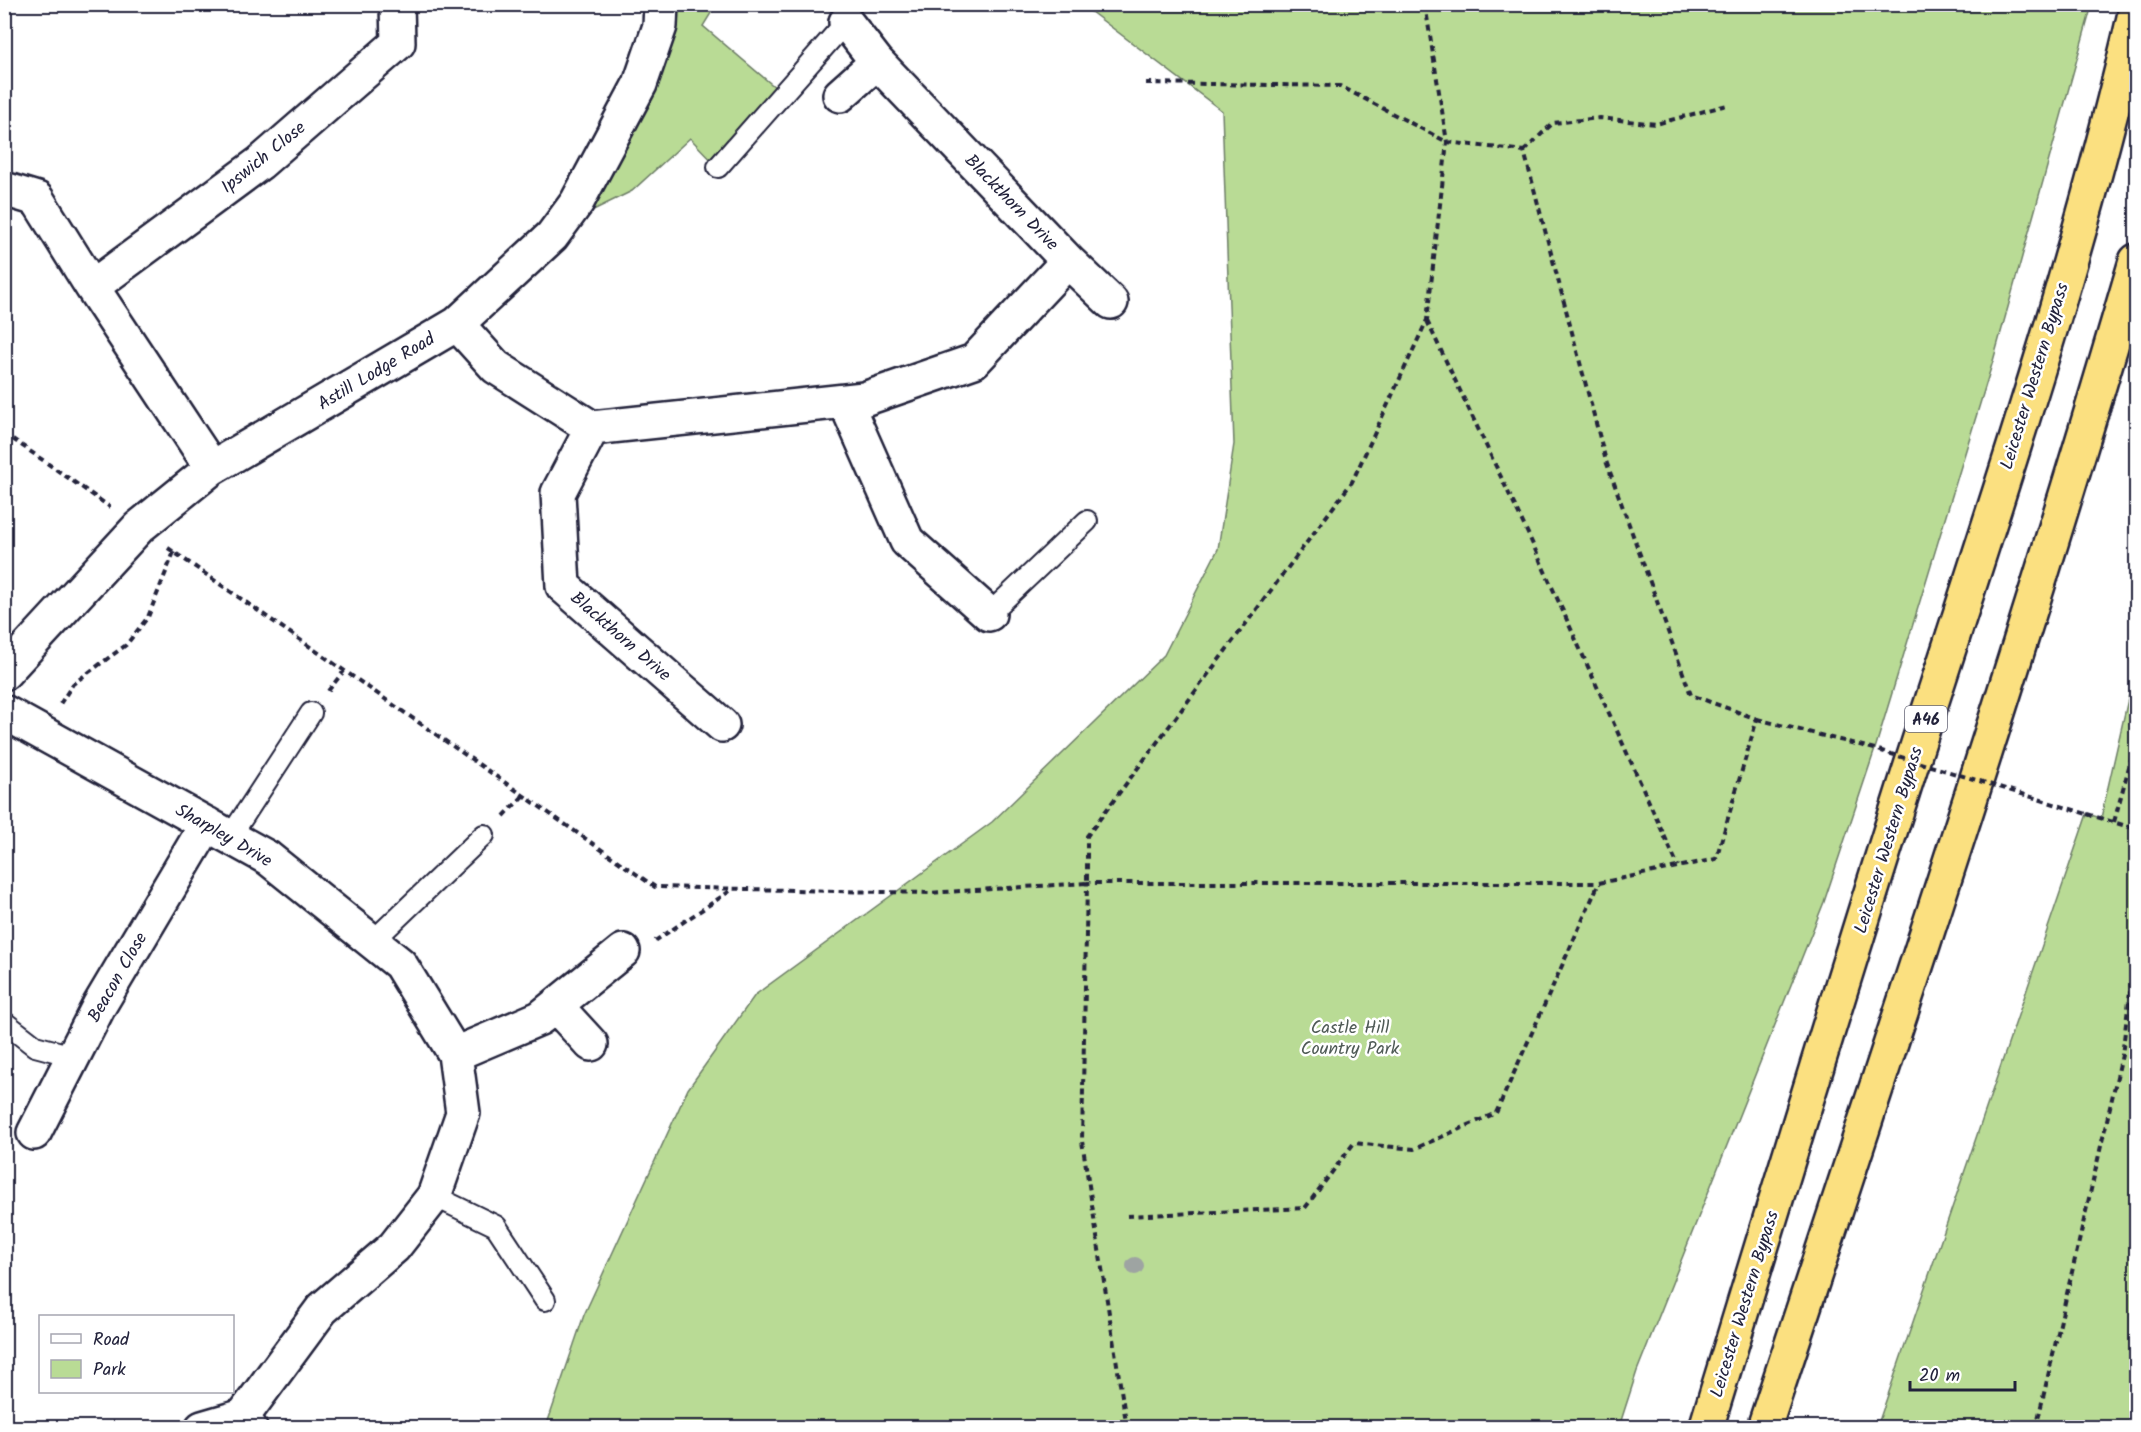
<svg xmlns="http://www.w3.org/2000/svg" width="2141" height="1432" font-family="Kalam,sans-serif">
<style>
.green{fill:#b9db95;stroke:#6e7e68;stroke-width:1.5}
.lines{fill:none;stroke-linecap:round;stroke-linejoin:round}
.lane-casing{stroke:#22223b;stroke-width:24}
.street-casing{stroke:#22223b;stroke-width:38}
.highway-casing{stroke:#22223b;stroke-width:38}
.path{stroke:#22223b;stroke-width:4;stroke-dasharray:6 4.5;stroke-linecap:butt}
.lane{stroke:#fff;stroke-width:20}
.street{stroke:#fff;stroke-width:33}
.highway{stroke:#fbe080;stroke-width:33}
.path-bridge{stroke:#22223b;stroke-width:4;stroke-dasharray:6 4.5;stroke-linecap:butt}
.tree{fill:#9ea4a2}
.labels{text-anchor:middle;stroke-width:5;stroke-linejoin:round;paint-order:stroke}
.shield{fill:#fff;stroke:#646476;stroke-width:1.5}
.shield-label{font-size:16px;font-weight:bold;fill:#22223b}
.street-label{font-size:18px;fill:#22223b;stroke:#fff}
.park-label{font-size:18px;fill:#4f5a56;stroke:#fff}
</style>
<rect width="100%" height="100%" fill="#fff"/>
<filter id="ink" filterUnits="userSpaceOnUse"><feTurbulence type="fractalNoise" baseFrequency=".0167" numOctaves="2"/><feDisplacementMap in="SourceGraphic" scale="12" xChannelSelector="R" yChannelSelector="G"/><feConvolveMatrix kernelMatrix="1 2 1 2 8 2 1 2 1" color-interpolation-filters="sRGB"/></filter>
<g filter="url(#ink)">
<!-- green -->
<path class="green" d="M661,5H716L703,26L783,94L718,167L690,138L632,191L563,225Z
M1082,5H2092L1993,361L1875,749L1824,902L1637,1371L1619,1427H546L584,1315L688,1089L755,995L992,822L1164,655L1218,549L1234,444L1222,111Z
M2136,664V1427H1877L2087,814L2101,818Z"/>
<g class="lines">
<!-- lane casing -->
<g class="lane-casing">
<path id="lane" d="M718,167L846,22
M989,614L1087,521
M230,837L311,713
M372,942L484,835
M4,1022L35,1046L73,1056
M434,1196L496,1226L545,1300"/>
</g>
<!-- street casing -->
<g class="street-casing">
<path id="street" d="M840,95L877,62
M4,189L37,199L92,287
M1068,261L1111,302
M457,324L496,367L592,428L864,399L974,361L1068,261L877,62L846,22
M845,401L907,541L989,614
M592,428L558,493L563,586L722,725
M212,468L92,287L260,163L398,43L397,4
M4,673L139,527L212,468L457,324L552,236L577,202L640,84L660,26L661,4
M4,712L268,858L400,964L455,1054L463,1113L434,1196L394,1247L322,1309L243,1416
M556,1006L591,1044
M455,1054L540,1018L623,951
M34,1133L99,1006L207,824
M202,1428L243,1416L250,1428"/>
</g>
<!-- highway casing -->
<g class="highway-casing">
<path id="highway" d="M1706,1428C1776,1200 1845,971 1918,744C1996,502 2080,257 2136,9
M1764,1428C1892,1040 2022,652 2136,261"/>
</g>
<!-- path -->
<path class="path" d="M1524,151L1553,123L1600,118L1656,124L1727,105
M1427,321L1529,536L1678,866
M4,433L110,507
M168,548L655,887L929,893L1087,883V836L1352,482L1427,320L1447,142L1425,4
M328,691L344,671
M60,704L73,684L126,645L148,617L174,552
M2087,814L2136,829
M504,816L523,796
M2114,822L2136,741
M655,941L733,889
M1127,1216L1305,1208L1354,1143L1414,1149L1496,1113L1599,883
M1127,1428L1082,1141L1087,883H1599L1716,859L1757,719L1691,695L1606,461L1524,151L1447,142L1340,86L1144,83
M2036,1428L2122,1055L2136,946"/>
<!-- lane -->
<use href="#lane" class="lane"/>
<!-- street -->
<use href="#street" class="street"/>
<!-- highway -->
<use href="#highway" class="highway"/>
<!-- path-bridge -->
<path class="path-bridge" d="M1757,719L1875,749L2087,814"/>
</g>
<!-- trees -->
<circle class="tree" cx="1135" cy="1266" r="9"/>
</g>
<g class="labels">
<!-- shield labels -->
<rect class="shield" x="1905" y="706" width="42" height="26" rx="4.5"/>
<g class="shield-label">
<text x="1926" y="725">A46</text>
</g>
<!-- street labels -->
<g class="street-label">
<text transform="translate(263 157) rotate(-39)" y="6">Ipswich Close</text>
<text transform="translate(1012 202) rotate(46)" y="6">Blackthorn Drive</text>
<text transform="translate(376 371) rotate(-31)" y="6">Astill Lodge Road</text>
<text transform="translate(2034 376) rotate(-73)" y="6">Leicester Western Bypass</text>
<text transform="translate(621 636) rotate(41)" y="6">Blackthorn Drive</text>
<text transform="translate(224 835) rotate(30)" y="6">Sharpley Drive</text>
<text transform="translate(1888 840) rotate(-73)" y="6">Leicester Western Bypass</text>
<text transform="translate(117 977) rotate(-60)" y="6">Beacon Close</text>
<text transform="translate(1744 1304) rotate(-73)" y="6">Leicester Western Bypass</text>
</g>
<!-- park labels -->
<g class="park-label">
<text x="1350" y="1033">Castle Hill<tspan x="1350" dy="21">Country Park</tspan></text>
</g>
</g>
<!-- margin -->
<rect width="2141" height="1432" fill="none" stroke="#fff" stroke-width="24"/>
<rect x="12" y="12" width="2117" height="1408" fill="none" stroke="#22223b" stroke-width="2" filter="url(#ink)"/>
<!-- legend -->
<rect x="39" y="1315" width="195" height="78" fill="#ffffff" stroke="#a7a7b1" stroke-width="1.5"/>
<rect x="51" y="1334" width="30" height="9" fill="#ffffff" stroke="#a7a7b1" stroke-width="1.5"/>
<text x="93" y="1345" font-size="18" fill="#22223b">Road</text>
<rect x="51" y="1360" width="30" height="18" fill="#b9db95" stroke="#a7a7b1" stroke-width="1.5"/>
<text x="93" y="1375" font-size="18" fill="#22223b">Park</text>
<!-- scale -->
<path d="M1910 1381v9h105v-9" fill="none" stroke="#22223b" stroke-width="3"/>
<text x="1919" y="1381" font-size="18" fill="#22223b" stroke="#ffffff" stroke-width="4.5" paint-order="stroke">20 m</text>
</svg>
